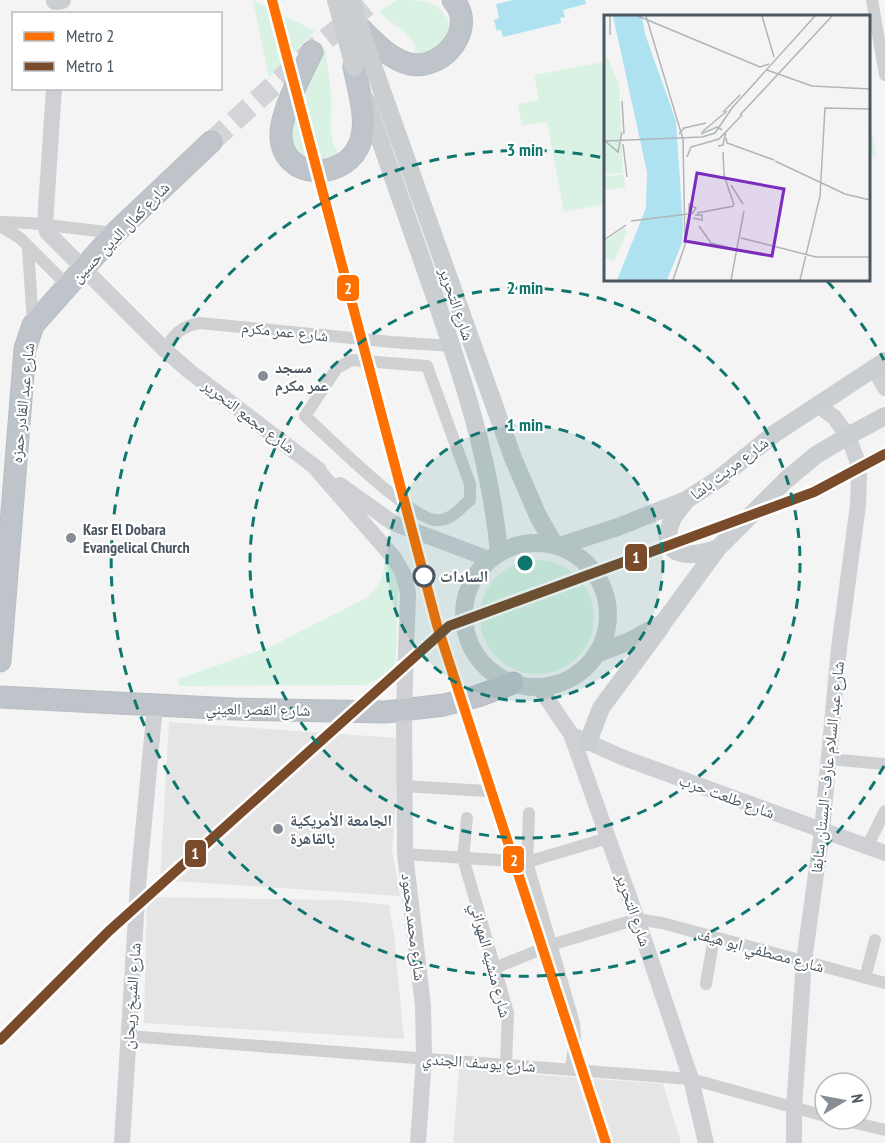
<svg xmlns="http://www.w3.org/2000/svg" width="885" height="1143" font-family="'PT Sans Narrow','Noto Naskh Arabic',sans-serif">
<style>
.education{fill:#e6e5e6}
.green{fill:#d9f2e3}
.water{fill:#aee2f0}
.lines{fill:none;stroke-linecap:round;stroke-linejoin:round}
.highway-tunnel{stroke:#d2d4d7;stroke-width:21;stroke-dasharray:21 10;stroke-linecap:butt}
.highway-casing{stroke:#b9bec3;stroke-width:23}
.street{stroke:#ced0d2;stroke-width:12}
.secondary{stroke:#ced0d4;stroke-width:16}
.primary{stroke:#caced1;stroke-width:18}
.highway{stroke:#bec4c9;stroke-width:21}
.primary-bridge{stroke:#caced1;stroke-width:18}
.metro-1-casing{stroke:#fff;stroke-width:15}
.metro-2-casing{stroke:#fff;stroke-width:15}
.metro-1{stroke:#ff7000;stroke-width:10}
.metro-2{stroke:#7a4b2a;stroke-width:10}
.ring{fill:none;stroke:#0f766e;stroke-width:3;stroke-dasharray:10 8}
.poi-dot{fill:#868d94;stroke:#fff;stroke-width:2}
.stop-dot{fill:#fff;stroke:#4a5661;stroke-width:3}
.labels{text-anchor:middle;stroke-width:4.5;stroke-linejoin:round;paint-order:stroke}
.street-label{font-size:16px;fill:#4a5661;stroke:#fff}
.poi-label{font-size:16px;font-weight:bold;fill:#4a5661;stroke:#fff;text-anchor:start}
.stop-label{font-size:16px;font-weight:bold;fill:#4a5661;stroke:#fff;text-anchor:start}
.inset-river{fill:none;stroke:#aee2f0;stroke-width:3}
.inset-road{fill:none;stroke:#b0b5b9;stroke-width:1.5}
.view{fill:#7b2cbf;fill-opacity:0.15;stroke:#7b2cbf;stroke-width:3}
.inset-edge{fill:none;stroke:#4a5661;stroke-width:3}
.centre{fill:#0f766e;stroke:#fff;stroke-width:3}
.ring-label{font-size:18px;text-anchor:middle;font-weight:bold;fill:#0f766e;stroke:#fff;stroke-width:4.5;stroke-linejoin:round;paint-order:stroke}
.line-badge{stroke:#fff;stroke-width:2}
.badge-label{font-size:16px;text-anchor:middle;font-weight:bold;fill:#fff}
</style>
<rect width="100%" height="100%" fill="#f4f4f4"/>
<!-- education -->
<path class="education" d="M169,722L397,738L400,746L392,850L400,896L160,880Z
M147,897L342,900L389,905L394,935L404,1039L144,1023Z
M459,1069L663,1084L681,1143H453Z"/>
<!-- green -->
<path class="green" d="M253,0L315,31L269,78Z
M397,0C428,0 435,0 451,23L447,41L436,54L414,56L415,45C404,27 391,25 379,11Z
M325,51C327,65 330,80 331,94C333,116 326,136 339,155L334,162L302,159C298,155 292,150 290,145C281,117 311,74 325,51Z
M604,62L606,204L564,212L547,122L522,126L518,104L539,100L534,75Z
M869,117L876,155L869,157H868Z
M384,554L398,575L396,660L393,669L381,678L365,685L179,686L178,679L272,646L366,598C381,586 386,573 384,554Z
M480 617a57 57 0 1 1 114 0a57 57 0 1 1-114 0Z"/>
<!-- water -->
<path class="water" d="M514,0H585L586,4L563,10L565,17L560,18L561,23L503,37L501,30L497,31L494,20L499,18L496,4Z"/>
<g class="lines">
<!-- highway-tunnel -->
<path class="highway-tunnel" d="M211,142L316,47L374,0"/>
<!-- highway casing -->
<g class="highway-casing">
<path id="highway" d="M361,29C374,42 391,60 410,64C443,71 478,28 453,0
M312,52C302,72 281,112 281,134C280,181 348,183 361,140C368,118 358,89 354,67
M0,661L25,349L33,325L115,233L211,142
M0,697L234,709L385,712L444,705L478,696L513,683"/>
</g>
<!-- street -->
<path class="street" d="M872,0L885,75
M0,222L30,223L115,233
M0,226L20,238L68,286
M28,247L33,325
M165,350C173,334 182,326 200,323L392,342L452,346
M352,360L427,366L470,484V500C459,509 450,522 435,520C407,516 329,438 305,416L337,368Z
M828,759L885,764
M404,786L486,791
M529,813L527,862L574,1023L575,1037L571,1069
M467,818L463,858L508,1013L506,1064
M867,847L885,811
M405,854L527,862L608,838
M495,968L551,945L637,919L662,923L885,983
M865,978L875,940
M706,984L714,937
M128,1036L691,1079L825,1116
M838,1119L885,1130"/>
<!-- secondary -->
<path class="secondary" d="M54,88L45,224L47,232L165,350L189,371L319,470
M874,368L885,388
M312,464L394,558L403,573L408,593L404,711L405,854L423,1006L424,1058L418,1143
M340,485L393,523L489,559
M539,687L571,734L637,919L691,1079L706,1143
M577,737L624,758L885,853
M122,1143L138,885L155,706
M794,1143V1109L804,961L822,831L839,648L858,505L859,477L857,460L848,436L834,417L817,405"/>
<!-- primary -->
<path class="primary" d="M55,1L62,0
M371,60L513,458L538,516L554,544
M366,100C387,160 408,220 429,280C460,369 490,457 499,552
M686,500C682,507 675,513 672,520C656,560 693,558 718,548
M464 615a72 72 0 1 1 144 0a72 72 0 1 1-144 0Z
M559,546L618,527L686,500L720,478L774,434L885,361
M596,654L630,641L663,623L718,548L786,480L816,455L848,436L885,416
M588,742L601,708L661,627"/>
<!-- highway -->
<use href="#highway" class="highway"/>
<!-- primary-bridge -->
<path class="primary-bridge" d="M336,0L354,67
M351,0L371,60"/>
<!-- metro-1 casing -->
<g class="metro-1-casing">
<path id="metro-1" d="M272,0L437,625L606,1143"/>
</g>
<!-- metro-2 casing -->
<g class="metro-2-casing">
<path id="metro-2" d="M0,1040L109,931L449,626L814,492L885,454"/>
</g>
<!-- metro-1 -->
<use href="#metro-1" class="metro-1"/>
<!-- metro-2 -->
<use href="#metro-2" class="metro-2"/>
</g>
<!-- distance rings -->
<circle cx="525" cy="563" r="138" fill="#0f766e" fill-opacity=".12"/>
<g class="ring">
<circle cx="525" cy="563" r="138"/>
<circle cx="525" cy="563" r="275"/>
<path d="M884 766A413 413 0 1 1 604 158M827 281A413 413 0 0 1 884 360"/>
</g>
<!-- markers -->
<g class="poi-dot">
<circle cx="263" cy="376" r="6"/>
<circle cx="71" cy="538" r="6"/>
<circle cx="278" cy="829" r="6"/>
</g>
<circle class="stop-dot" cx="424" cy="576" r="10"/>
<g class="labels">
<!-- street labels -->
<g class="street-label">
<text transform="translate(120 232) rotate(-46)" y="6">شارع كمال الدين حسين</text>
<text transform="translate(457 304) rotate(71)" y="6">شارع التحرير</text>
<text transform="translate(285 331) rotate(6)" y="6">شارع عمر مكرم</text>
<text transform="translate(22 403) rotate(-84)" y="6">شارع عبد القادر حمزه</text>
<text transform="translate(249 416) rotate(37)" y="6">شارع مجمع التحرير</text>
<text transform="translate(729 468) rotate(-37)" y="6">شارع مريت باشا</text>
<text transform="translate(258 709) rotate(1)" y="6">شارع القصر العيني</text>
<text transform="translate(827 767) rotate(-84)" y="6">شارع عبد السلام عارف - البستان سابقا</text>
<text transform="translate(727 796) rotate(20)" y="6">شارع طلعت حرب</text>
<text transform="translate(634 910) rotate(71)" y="6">شارع التحرير</text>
<text transform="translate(414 927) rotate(83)" y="6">شارع محمد محمود</text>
<text transform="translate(761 950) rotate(15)" y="6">شارع مصطفي ابو هيف</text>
<text transform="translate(491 960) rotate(75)" y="6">شارع منشيه المهراني</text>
<text transform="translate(131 996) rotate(-86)" y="6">شارع الشيخ ريحان</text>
<text transform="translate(479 1062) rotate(4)" y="6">شارع يوسف الجندي</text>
</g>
<!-- poi labels -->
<g class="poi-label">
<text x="275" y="373">مسجد<tspan x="275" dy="18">عمر مكرم</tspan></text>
<text x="83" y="535">Kasr El Dobara<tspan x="83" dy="18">Evangelical Church</tspan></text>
<text x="290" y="826">الجامعة الأمريكية<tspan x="290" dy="18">بالقاهرة</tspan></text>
</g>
<!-- stop labels -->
<g class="stop-label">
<text x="440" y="582">السادات</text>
</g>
</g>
<!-- overview -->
<g transform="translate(604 15)">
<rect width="266" height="266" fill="#f4f4f4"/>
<path d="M0,35L15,69L19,158L0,159ZM20,160L21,173L0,175V161ZM20,213L23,217L10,246L0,242V227Z" fill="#d9f2e3"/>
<path d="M9,1H38L41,19L72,106L79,211L78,228L63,265H13L42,193L43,157Z" fill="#aee2f0"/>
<path class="inset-river" d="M57,122L65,92M48,202L56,126M18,265L46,206"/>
<path class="inset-road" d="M34,1L156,52L165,49M42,1L79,124L81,230L69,265M158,1L170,42M6,20V1M163,55L208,71L266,74M18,86L20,119M119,97L136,80M136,100L228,1M98,117L123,96M75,119L80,113L102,108M97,119L113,112L118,115M122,123L123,128L170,145M0,126L98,122L111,118L128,93L211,1M1,126L14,137L18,117M19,129L23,162M114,131L119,130L122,116M119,137L120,160L130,190M83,142L87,132L115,124L138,100M171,146L241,179L266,185M127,170L139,189M85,188V195L88,191L92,193L88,199M93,198L130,191M89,203L98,205V200H91M27,206L84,199M95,211L107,228L134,235M137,223L212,242H266M0,225L22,210M127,265L140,196M196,265L216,181L221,93L266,94"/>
<path class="view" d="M93,158L180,174L168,241L81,226Z"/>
<rect width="266" height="266" class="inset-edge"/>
</g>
<circle cx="525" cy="563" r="9" class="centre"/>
<g class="ring-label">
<text x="525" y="156">3 min</text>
<text x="525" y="294">2 min</text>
<text x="525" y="431">1 min</text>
</g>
<g class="line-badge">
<rect x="336" y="274" width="24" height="28" rx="6" fill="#ff7000"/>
<rect x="624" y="543" width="24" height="29" rx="6" fill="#7a4b2a"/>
<rect x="184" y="839" width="23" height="29" rx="6" fill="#7a4b2a"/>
<rect x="502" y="845" width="23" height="29" rx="6" fill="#ff7000"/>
</g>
<g class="badge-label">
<text x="348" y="294">2</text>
<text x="636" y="563">1</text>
<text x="195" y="859">1</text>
<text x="514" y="866">2</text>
</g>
<!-- legend -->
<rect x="12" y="12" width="210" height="78" fill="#ffffff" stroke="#b7bbc0" stroke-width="1.5"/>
<rect x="24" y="32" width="30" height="9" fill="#ff7000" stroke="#b7bbc0" stroke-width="1.5"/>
<text x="66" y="42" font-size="18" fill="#4a5661">Metro 2</text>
<rect x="24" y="62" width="30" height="9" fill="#7a4b2a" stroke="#b7bbc0" stroke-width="1.5"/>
<text x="66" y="72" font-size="18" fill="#4a5661">Metro 1</text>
<!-- north arrow -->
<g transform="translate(843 1101) rotate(80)"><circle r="28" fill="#ffffff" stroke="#b7bbc0" stroke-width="1.5"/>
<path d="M0-4.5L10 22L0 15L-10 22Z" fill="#868d94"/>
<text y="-9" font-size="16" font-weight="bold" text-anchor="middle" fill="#4a5661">N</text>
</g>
</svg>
